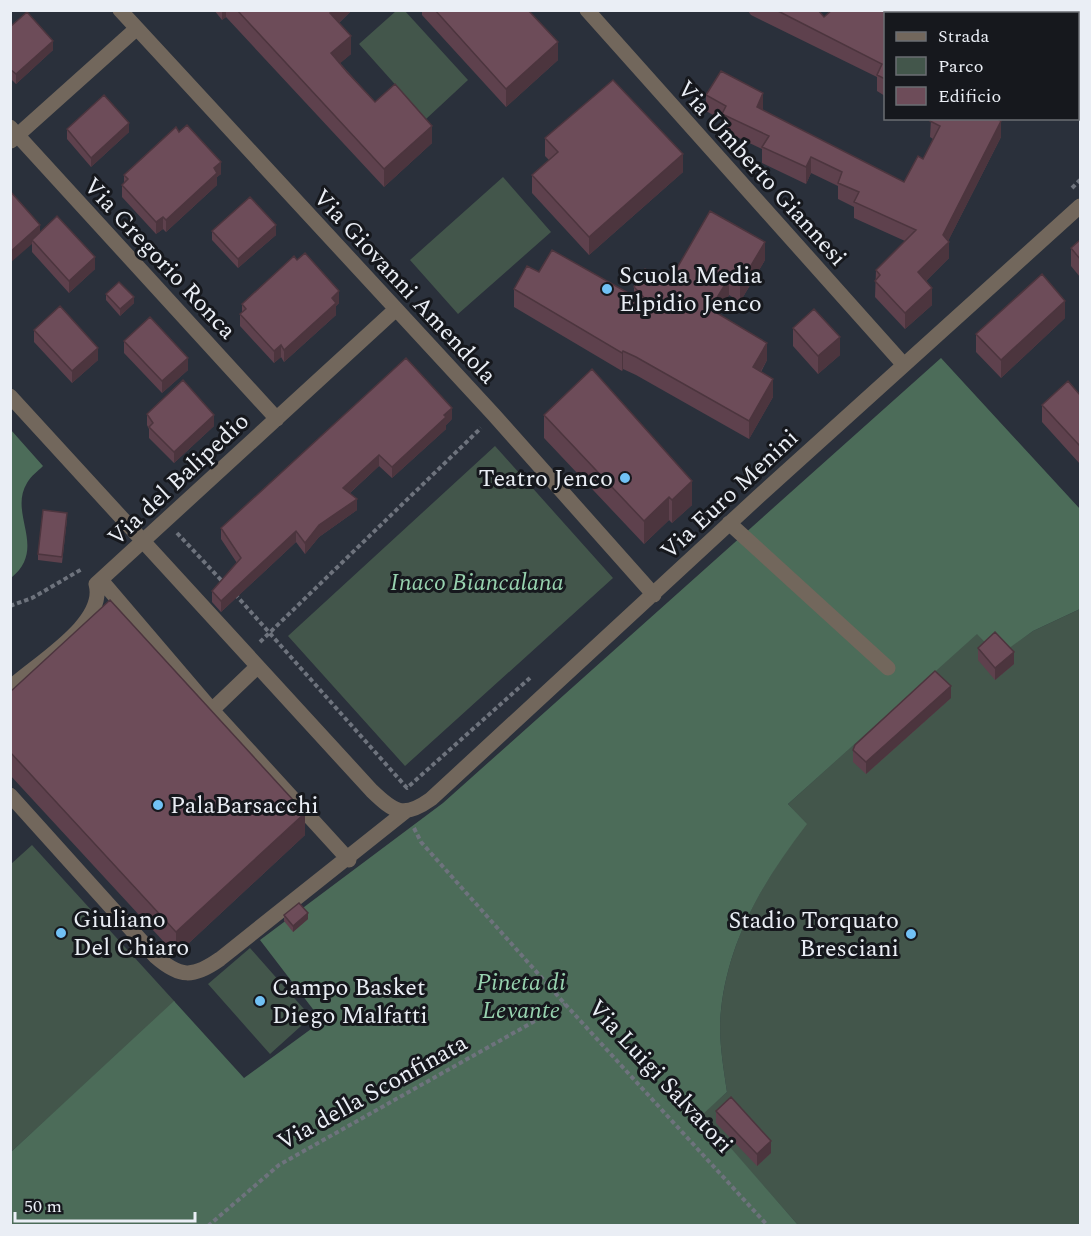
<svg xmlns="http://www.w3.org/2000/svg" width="1091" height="1236" font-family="Spectral,serif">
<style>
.green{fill:#43564b}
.forest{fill:#4c6c59}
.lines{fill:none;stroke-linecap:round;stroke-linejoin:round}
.path{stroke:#6e737d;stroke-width:4;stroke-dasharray:4.5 3;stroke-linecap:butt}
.minor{stroke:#72675c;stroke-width:15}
.wall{fill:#5e414d}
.shaded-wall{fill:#4c353e}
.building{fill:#6d4c59;stroke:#4c353e;stroke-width:1.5}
.poi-dot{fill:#71c1f5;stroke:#16181d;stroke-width:2}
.labels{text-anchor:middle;stroke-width:6;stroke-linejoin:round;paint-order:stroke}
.street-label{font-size:24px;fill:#eaeef5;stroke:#16181d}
.poi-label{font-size:24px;fill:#eaeef5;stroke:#16181d;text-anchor:start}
.park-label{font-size:24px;font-style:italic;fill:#97d2af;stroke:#16181d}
</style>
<rect width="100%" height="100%" fill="#2a303b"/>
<!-- green -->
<path class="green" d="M396,11H405L468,80L426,119L359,44Z
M503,177L551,232L458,314L410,260Z
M495,446L613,578L405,766L288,636Z
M1080,609V1225H798L701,1115L727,1092C723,1065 718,1037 721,1010C729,938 764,880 806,824L788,804L977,633L998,655L1033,631Z
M32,845L175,1002L11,1152V864Z
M250,948L311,1017L270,1054L208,984Z"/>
<!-- forest -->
<path class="forest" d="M941,358L1080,509V609L1033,631L998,656L977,634L788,804L807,824C764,880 729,938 721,1010C718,1037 723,1065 727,1092L702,1115L798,1225L11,1226V1152L174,1001L244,1078L322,1021L260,940L443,803Z
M11,430L43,466C38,471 31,476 27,483C8,514 48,548 11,578Z"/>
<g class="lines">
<!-- path -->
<path class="path" d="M1072,188L1080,180
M177,533L223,582
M235,594L407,788L530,678
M10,606L32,598L82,569
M260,642L481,428
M414,828L421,842L565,1004L768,1226
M208,1226L279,1165L565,1004"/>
<!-- minor -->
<path class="minor" d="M120,10L494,415L654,595
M587,10L904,365
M1016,10L1019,14
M1078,79L1080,82
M10,127L277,419
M11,141L136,29
M10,396L372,791C394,812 403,819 431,799L758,497L1080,206
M729,523L888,668
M101,580L212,710L349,860
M10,688C37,663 107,623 96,584L395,310
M212,710L257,667
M10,795L155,956C180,978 193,978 220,959L406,811"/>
</g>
<!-- wall -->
<path class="wall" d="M214,10H352L339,23L351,54L340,63L375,102L432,143L384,187L226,17L222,20Z
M422,10H528L558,60L506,107L422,15Z
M747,10H818L824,17L885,14V96L877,91V77L751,15Z
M1048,10H1080V46L1077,43V14H1051Z
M10,27L53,50L16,84L10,78Z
M706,95L763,110L904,182L923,159L933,139L930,137L931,119L930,118H996L1001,137L948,241L949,258L926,281L932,305L905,329L875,297L876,270L905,241L854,218V207L838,199V186L811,173L806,184L762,163V149L722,130V120L706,111Z
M67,129L129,132L91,167L67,139Z
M179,132L221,174L217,177V185L166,232L163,229L156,234L122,197V185L124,183V175Z
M545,138L683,172L589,255L532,193V175L549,160L545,156Z
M10,191L40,232L95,269L69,293L32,252V244Z
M212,231L276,235L238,268L212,240Z
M1080,240V277L1071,266V248Z
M297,260L339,303L336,306V315L284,362L281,357L274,363L240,326V314L242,312V304Z
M765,260L740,302L729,295L718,314L767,360L761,372L773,397L749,439L636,375L623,369L622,371L514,307V289L539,272L634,297V287L669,282Z
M106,294L134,303L120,316L106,300Z
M1065,318L1001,378L976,352V334Z
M793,328L840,355L818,374L793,346Z
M34,330L98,360L72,383L34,342Z
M124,341L188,370L162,393L124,353Z
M1080,395V464L1042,422V405Z
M147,414L214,426L174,463L149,438V429L147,425Z
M544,415L692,505L672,523L669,520L644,544L544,438Z
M452,419L446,425V429L392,478L379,466L350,493L357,510L319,537L305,554L296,542L221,612L212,602V591L237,563L221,539V528Z
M67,519L62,563L38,560V554Z
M978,648L1014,664L995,680L978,660Z
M10,692L305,835L176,955L10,775Z
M951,698L866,774L853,762V750Z
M284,915L308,919L293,932L284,921Z
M716,1111L771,1153L757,1166L716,1123Z"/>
<!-- shaded-wall -->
<path class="shaded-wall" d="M222,10H226V17L222,20Z
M333,10H352L330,31V13Z
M351,36V54L331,71V53Z
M53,41V50L16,84V74Z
M558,42V60L506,107V89Z
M763,93V110L757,124V107Z
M1001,121V137L946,245L949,242V258L918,289V272L943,235Z
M129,123V132L91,167V158Z
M432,126V143L384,187V169Z
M683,154V172L589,255V237Z
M811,157V173L806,184V167Z
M221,162V174L217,177V185L166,232V220L214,168Z
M163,217V229L156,234V222Z
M40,225V236L32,240V244L10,263V252Z
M276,225V235L238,268V259Z
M765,242V260L740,302V284Z
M95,257V269L69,293V281Z
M729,278V295L710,327V309Z
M932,288V305L905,329V313Z
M339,291V303L336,306V315L284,362V350Z
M134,297V303L120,316V309Z
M1065,301V318L1001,378V360Z
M840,337V355L818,374V356Z
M767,343V360L753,385V367Z
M281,345V357L274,363V351Z
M98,348V360L72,383V371Z
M623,351V369L622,371V353Z
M188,358V370L162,393V381Z
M773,379V397L749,439V421Z
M452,408V419L446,425V429L392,478V467Z
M214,415V426L174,463V452Z
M379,455V466L343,499V488Z
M692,481V505L672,523V500Z
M669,497V520L644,544V521Z
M357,499V510L319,537L305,554V543L319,525Z
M296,531V542L221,612V601Z
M1014,652V664L995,680V668Z
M951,686V698L866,774V762Z
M305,813V835L176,955V932Z
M308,913V919L293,932V926Z
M771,1141V1153L757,1166V1154Z"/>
<!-- building -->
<path class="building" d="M237,10H333L330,13L351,36L331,53L347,72L375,102L395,84L432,126L384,169Z
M435,10H528L558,42L506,89Z
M776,10H818L824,17L832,10H958L961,14H885V79L877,75L882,64Z
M1064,10H1080V29L1077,25V14H1067Z
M27,12L53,41L16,74L10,69V27Z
M721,71L763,93L757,107L904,182L918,156L923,159L940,126L930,121L931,118H996L1001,121L943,235L949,242L918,272L932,288L905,313L875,281L880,275L876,270L916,230L854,202L859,192L838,183L842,172L811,157L806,167L762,147L769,136L722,114L726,106L706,95Z
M613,80L683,154L589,237L532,175L558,152L545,138Z
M104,95L129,123L91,158L67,129Z
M187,125L221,162L214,168L217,173L166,220L163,217L156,222L122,185L128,179L124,175L176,127L179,132Z
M10,191L40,225L10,252Z
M250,197L276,225L238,259L212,231Z
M710,211L765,242L740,284L729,278L710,309L767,343L753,367L773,379L749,421L636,357L623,351L622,353L514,289L527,266L539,272L552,250L653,307L634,287L645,269L669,282Z
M57,216L95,257L69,281L32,240Z
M1080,240V259L1071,248Z
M305,253L339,291L332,298L336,303L284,350L281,345L274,351L240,314L246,309L242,304L294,256L297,260Z
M1042,274L1065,301L1001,360L976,334Z
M119,282L134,297L120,309L106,294Z
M60,306L98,348L72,371L34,330Z
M814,309L840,337L818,356L793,328Z
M150,317L188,358L162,381L124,341Z
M406,358L452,408L444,415L446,417L392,467L379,455L343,488L357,499L319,525L305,543L296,531L221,601L212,591L241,558L221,528Z
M592,369L692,481L672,500L669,497L644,521L544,415Z
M183,380L214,415L174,452L149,427L153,423L147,414Z
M1068,381L1080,395V446L1042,405Z
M43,510L67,513L62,557L38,554Z
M110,600L305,813L176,932L10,752V692Z
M995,632L1014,652L995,668L978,648Z
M935,671L951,686L866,762L853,750L855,745Z
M299,903L308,913L293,926L284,915Z
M731,1097L771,1141L757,1154L716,1111Z"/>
<!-- markers -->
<g class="poi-dot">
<circle cx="607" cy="289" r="6"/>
<circle cx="625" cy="478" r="6"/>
<circle cx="158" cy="805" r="6"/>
<circle cx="61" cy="933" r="6"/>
<circle cx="911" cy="934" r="6"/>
<circle cx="260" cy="1001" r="6"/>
</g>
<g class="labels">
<!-- street labels -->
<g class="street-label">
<text transform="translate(762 173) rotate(48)" y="8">Via Umberto Giannesi</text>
<text transform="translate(160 258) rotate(47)" y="8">Via Gregorio Ronca</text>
<text transform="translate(405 286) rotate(47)" y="8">Via Giovanni Amendola</text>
<text transform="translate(178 479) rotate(-43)" y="8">Via del Balipedio</text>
<text transform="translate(729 494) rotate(-43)" y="8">Via Euro Menini</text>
<text transform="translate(661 1076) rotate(47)" y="8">Via Luigi Salvatori</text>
<text transform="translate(372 1092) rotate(-29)" y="8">Via della Sconfinata</text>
</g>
<!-- poi labels -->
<g class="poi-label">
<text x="619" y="283">Scuola Media<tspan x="619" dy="28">Elpidio Jenco</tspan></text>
<text x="613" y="486" text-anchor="end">Teatro Jenco</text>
<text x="170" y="813">PalaBarsacchi</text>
<text x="73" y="927">Giuliano<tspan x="73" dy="28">Del Chiaro</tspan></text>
<text x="899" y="928" text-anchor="end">Stadio Torquato<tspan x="899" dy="28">Bresciani</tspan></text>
<text x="272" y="995">Campo Basket<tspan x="272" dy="28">Diego Malfatti</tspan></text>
</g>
<!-- park labels -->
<g class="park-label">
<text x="477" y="590">Inaco Biancalana</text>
<text x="521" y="990">Pineta di<tspan x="521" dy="28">Levante</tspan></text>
</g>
</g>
<!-- border -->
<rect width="1091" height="1236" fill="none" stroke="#eaeef5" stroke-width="24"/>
<!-- legend -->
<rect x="884" y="12" width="195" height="108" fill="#16181d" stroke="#6b6e73" stroke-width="1.5"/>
<rect x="896" y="32" width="30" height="9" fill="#72675c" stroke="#6b6e73" stroke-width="1.5"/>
<text x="938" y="42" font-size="18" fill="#eaeef5">Strada</text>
<rect x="896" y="57" width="30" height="18" fill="#43564b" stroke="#6b6e73" stroke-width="1.5"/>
<text x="938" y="72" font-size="18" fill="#eaeef5">Parco</text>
<rect x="896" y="87" width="30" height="18" fill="#6d4c59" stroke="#6b6e73" stroke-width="1.5"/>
<text x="938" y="102" font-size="18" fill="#eaeef5">Edificio</text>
<!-- scale -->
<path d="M15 1212v9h180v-9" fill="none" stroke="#eaeef5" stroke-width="3"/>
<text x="24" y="1212" font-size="18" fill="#eaeef5" stroke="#16181d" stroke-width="4.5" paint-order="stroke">50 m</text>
</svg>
